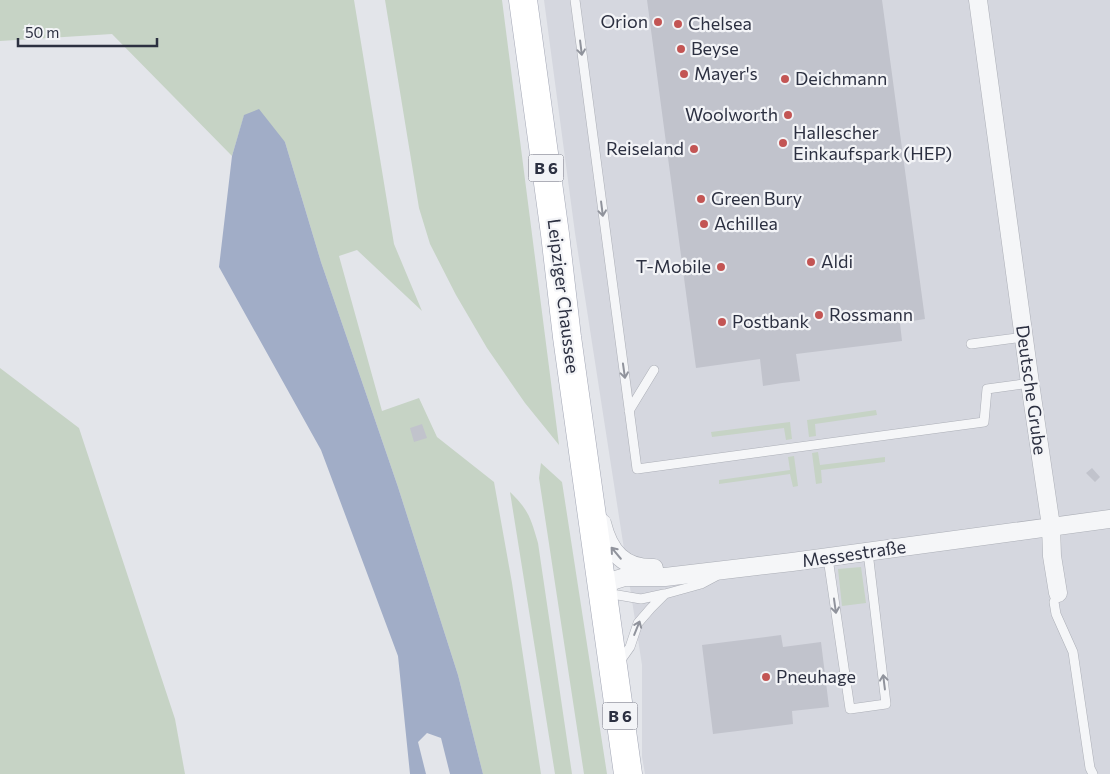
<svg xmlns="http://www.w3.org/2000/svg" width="1110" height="774" font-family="Commissioner,sans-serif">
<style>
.built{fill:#d5d7df}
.green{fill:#c6d3c5}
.water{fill:#a1adc7}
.building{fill:#c1c3cc}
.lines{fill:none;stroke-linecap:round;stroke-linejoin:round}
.service-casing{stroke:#acafb7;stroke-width:10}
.minor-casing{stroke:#acafb7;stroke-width:19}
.primary-casing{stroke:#a3a7b5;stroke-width:29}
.service{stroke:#f5f6f8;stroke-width:9}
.minor{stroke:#f5f6f8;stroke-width:18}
.primary{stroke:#fff;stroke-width:28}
.oneway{stroke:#90939c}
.poi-dot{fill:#c35554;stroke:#f3f4f7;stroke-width:2}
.labels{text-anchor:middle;stroke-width:4.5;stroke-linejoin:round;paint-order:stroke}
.shield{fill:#f3f4f7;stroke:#686b78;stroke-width:1}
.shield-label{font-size:16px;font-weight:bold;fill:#2c3041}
.poi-label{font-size:18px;fill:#2c3041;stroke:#f3f4f7;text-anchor:start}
.street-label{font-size:18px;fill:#2c3041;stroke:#f3f4f7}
</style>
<rect width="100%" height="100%" fill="#e3e5ea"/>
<!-- built -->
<path class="built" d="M544,0H1110V774H645L642,757V665L575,233Z"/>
<!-- green -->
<path class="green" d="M0,0H354L394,244L422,311L357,250L339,256L382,411L419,398L437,437L494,482L512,583L541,774H483L458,675L398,487L321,262L285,142L244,116L232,156L112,34L0,41Z
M385,0H502L559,445L525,403L487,348L456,295L430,244L419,208Z
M0,368L79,428L175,719L185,774H0Z
M876,410L877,415L815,424L816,436L809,437L807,420Z
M790,422L792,439L786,440L784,428L712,437L711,432Z
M818,452L820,465L885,457V462L821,470L822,483L816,484L812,453Z
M794,456L798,486L793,487L790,474L719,484V480L790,470L788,457Z
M541,463L562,482L607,774H584L539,478Z
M510,492C529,510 531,519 538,543L572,774H555Z
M861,567L866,603L842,606L838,569Z"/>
<!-- water -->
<path class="water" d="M259,109L285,142L321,262L398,487L458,675L483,774H450L441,738L427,733L418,742L426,774H410L398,656L321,450L219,267L232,156L244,115Z"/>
<!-- building -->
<path class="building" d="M647,0H882L925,319L900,323L902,341L796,354L800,381L782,383L763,386L760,359L696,368Z
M422,424L427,438L414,442L410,428Z
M1092,468L1100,477L1095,482L1086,473Z
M781,635L783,647L821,642L829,707L792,711L793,724L713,734L702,645Z"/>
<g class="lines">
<!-- service casing -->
<g class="service-casing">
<path id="service" d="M575,0L637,469L984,422L987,389L1030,383
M971,344L1024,337
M629,411L654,370
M828,558L850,709L886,704L868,552
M606,593L641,599L664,594
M1058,593L1054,602L1056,614L1073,652L1090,768L1093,774
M618,664L630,647L638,623L651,608L665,594L701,584L716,576"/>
</g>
<!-- minor casing -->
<g class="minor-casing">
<path id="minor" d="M978,0L1030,383L1051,526L1052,556L1058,593
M602,523C609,552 624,569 654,568
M603,593L612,581L625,577H665L792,562L1110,519"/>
</g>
<!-- primary casing -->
<g class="primary-casing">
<path id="primary" d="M523,0L555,234L567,337L628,774"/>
</g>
<!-- service -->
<use href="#service" class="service"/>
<!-- minor -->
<use href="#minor" class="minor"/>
<!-- primary -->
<use href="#primary" class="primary"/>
</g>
<!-- one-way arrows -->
<defs><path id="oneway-shaft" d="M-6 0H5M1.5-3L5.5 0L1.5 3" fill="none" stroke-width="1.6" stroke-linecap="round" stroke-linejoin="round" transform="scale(1.25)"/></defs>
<g class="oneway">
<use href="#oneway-shaft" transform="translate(581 48) rotate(83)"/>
<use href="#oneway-shaft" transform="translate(602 209) rotate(83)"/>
<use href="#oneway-shaft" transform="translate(624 371) rotate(82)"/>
<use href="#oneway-shaft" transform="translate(616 553) rotate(-130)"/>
<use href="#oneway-shaft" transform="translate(835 606) rotate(82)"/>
<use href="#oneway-shaft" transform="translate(637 628) rotate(-68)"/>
<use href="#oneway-shaft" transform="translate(884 682) rotate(-97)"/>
</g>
<!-- markers -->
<g class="poi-dot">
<circle cx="658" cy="22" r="5"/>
<circle cx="678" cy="24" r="5"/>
<circle cx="681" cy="49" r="5"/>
<circle cx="684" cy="74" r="5"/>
<circle cx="785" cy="79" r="5"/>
<circle cx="788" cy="115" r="5"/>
<circle cx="783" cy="143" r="5"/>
<circle cx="694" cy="149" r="5"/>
<circle cx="701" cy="199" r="5"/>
<circle cx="704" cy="224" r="5"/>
<circle cx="811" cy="262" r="5"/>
<circle cx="721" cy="267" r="5"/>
<circle cx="819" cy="315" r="5"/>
<circle cx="722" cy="322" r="5"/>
<circle cx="766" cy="677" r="5"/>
</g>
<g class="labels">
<!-- shield labels -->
<g class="shield">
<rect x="528.5" y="154.5" width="35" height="27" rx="4"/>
<rect x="602.5" y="702.5" width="35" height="27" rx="4"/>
</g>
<g class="shield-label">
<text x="546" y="174">B 6</text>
<text x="620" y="722">B 6</text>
</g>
<!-- poi labels -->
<g class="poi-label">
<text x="648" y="28" text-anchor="end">Orion</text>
<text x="688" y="30">Chelsea</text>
<text x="691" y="55">Beyse</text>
<text x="694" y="80">Mayer's</text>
<text x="795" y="85">Deichmann</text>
<text x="778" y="121" text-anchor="end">Woolworth</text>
<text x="793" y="139">Hallescher<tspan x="793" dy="21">Einkaufspark (HEP)</tspan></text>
<text x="684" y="155" text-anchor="end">Reiseland</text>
<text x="711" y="205">Green Bury</text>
<text x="714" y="230">Achillea</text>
<text x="821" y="268">Aldi</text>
<text x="711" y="273" text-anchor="end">T-Mobile</text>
<text x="829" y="321">Rossmann</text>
<text x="732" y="328">Postbank</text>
<text x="776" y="683">Pneuhage</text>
</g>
<!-- street labels -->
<g class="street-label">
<text transform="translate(563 296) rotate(83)" y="6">Leipziger Chaussee</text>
<text transform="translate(1031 390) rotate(82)" y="6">Deutsche Grube</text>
<text transform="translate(854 554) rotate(-8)" y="6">Messestraße</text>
</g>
</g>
<!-- scale -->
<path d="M18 38v8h139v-8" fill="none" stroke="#2c3041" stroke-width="2.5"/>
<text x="25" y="38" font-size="15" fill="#2c3041" stroke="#f3f4f7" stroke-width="4" paint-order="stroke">50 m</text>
</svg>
